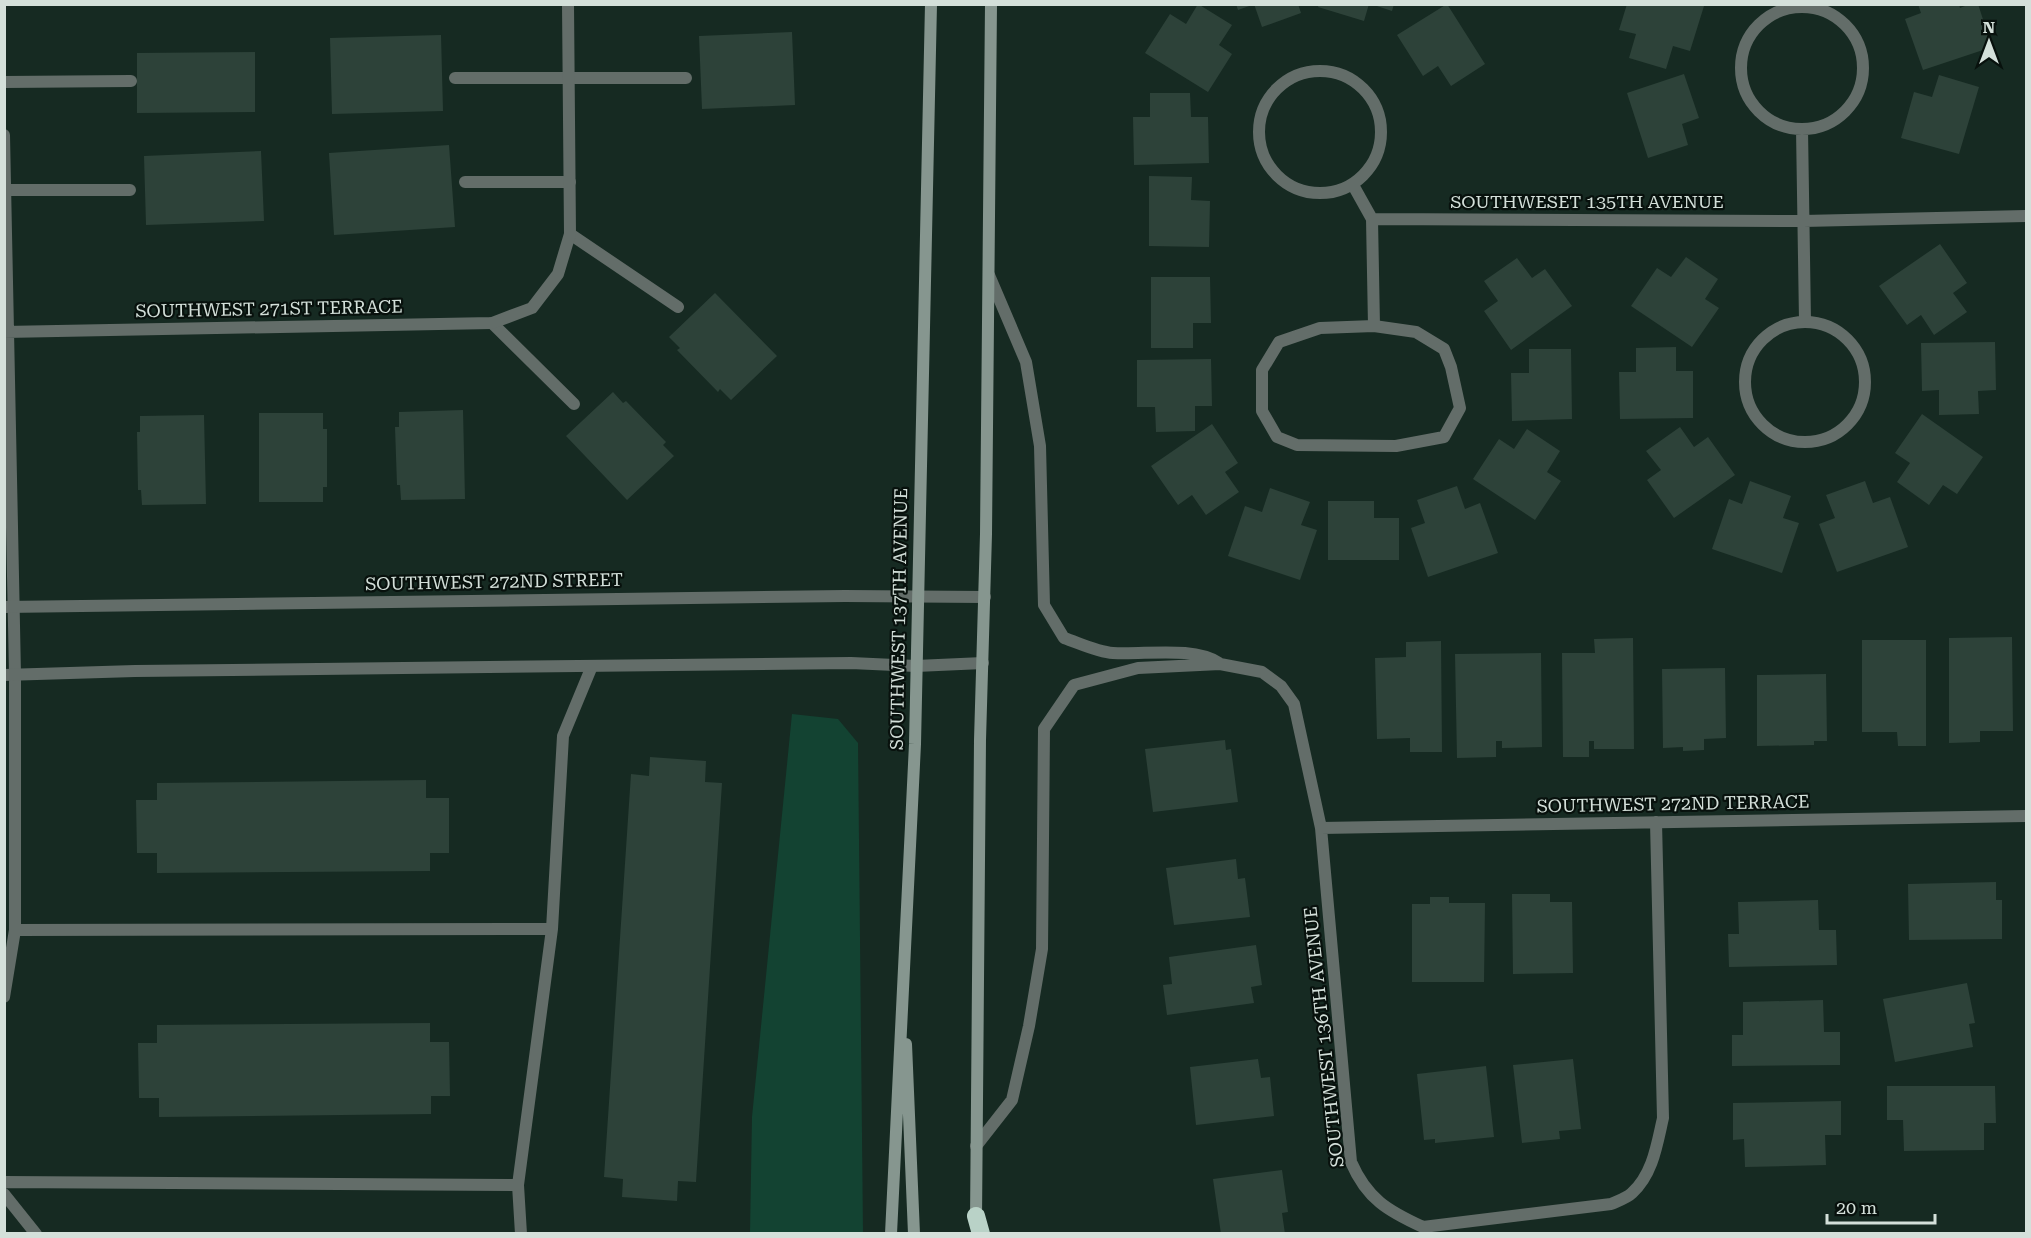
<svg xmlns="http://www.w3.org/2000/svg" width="2031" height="1238" font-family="'Roboto Serif',serif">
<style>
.green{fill:#134332}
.building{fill:#2d4239}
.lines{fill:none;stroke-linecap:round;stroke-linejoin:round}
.service{stroke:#636d69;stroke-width:12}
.minor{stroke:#636d69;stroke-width:12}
.tertiary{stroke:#636d69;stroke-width:12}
.secondary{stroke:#86968f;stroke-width:12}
.motorway{stroke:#b9d2c7;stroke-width:18}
.labels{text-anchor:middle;stroke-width:4.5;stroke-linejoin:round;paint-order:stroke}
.street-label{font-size:18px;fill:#d4e0da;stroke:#08110d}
</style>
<rect width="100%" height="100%" fill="#162a22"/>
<!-- green -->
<path class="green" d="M792,714L838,719L858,743L863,1233H750L752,1117Z"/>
<!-- building -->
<path class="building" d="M1198,4L1232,25L1219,45L1232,54L1208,92L1145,53L1170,14L1186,24Z
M1236,4H1252V5L1238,10Z
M1254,4H1298L1301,13L1262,27Z
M1319,4H1369L1364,21L1318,7Z
M1371,4H1394L1392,11Z
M1447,4L1485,64L1451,86L1438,66L1423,76L1397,35Z
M1627,4L1704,6L1690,51L1673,46L1666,69L1629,58L1636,34L1619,30Z
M1918,4H1959L1960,8L1970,4H1978L1992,47L1923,70L1905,19L1921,13Z
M792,32L795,105L702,109L699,36Z
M441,35L443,111L332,114L330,38Z
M255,52V112L137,113V53Z
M1684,74L1699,118L1682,124L1688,145L1648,158L1627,93Z
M1939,75L1979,87L1959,154L1901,138L1914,92L1932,97Z
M1150,93H1190L1191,117H1208L1209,163L1134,165L1133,117H1150Z
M449,145L455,227L334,235L329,153Z
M261,151L264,221L146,225L144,156Z
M1149,176L1192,177L1191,200L1210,201L1209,247L1149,246Z
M1940,244L1967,283L1953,293L1967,312L1934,335L1921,315L1907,325L1879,286Z
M1686,257L1718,279L1705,299L1719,308L1692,347L1631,306L1657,268L1671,277Z
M1517,258L1532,278L1545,269L1572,306L1511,350L1484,311L1498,301L1484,281Z
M1151,277H1210L1211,323H1193V348H1151Z
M715,293L777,356L731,400L720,389L718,392L677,350L680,348L669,337Z
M1995,342L1996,390L1978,391L1979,414L1939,415V390L1922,391L1921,343Z
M1676,347V371H1693V418L1620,419L1619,372H1636V348Z
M1529,349H1571L1572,419L1512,421L1511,373H1529Z
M1211,359L1212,406H1195V431L1156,432L1155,407H1137V360Z
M613,392L623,403L626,401L666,442L663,445L674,456L627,500L566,436Z
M463,410L465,499L401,500L400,485H397L395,427H399V412Z
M259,413H323V429H327V487H323V502H259Z
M1922,414L1983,457L1957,494L1943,485L1929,505L1897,482L1910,463L1895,453Z
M204,415L206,504L142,505L141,490H138L137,432H140V416Z
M1212,424L1238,463L1225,472L1239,492L1206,515L1192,495L1178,505L1151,466Z
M1680,427L1694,447L1708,437L1735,475L1674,518L1647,480L1661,470L1646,451Z
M1527,429L1560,451L1547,472L1561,481L1535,520L1473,479L1499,439L1514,449Z
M1750,481L1791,496L1783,518L1799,523L1782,573L1712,549L1729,499L1742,504Z
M1865,481L1873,503L1890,497L1908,547L1837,572L1819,524L1835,518L1826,495Z
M1457,486L1465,509L1480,503L1498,553L1428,577L1411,528L1425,523L1417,500Z
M1270,488L1310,502L1301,525L1317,530L1300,580L1228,556L1245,506L1262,512Z
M1328,501H1374V518H1399V560H1328Z
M2012,637L2013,731H1980V742L1949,743V638Z
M1633,638L1634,749H1594V741H1589V757H1563L1562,653H1595L1594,639Z
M1862,640H1926V746H1898L1897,732H1862Z
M1441,641L1442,752H1410V738L1377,739L1375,658L1406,657V642Z
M1541,653L1542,747L1502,748V741H1496V757L1457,758L1455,654Z
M1725,668L1726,738L1704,739V750L1683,751V747L1663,748L1662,669Z
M1826,674L1827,741H1814V745L1757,746V675Z
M1225,740L1226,750L1231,749L1238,802L1153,812L1145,749Z
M650,757L706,761L705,782L722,783L696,1182L678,1181L677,1201L622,1197L623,1179L604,1177L631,774L649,776Z
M426,780V798H449V853H430V871L157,873V853H137L136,800H157V783Z
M1236,859L1238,879L1245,878L1250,917L1174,925L1166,868Z
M1996,882V900H2002V939L1909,940L1908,884Z
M1512,894H1550V902H1572L1573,973L1513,974Z
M1430,897H1449V903H1485L1484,982H1412V904H1430Z
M1818,900L1819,930H1836L1837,965L1729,967L1728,934H1739L1738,902Z
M1256,945L1262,985L1251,987L1254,1003L1167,1015L1163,985L1172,984L1169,957Z
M1967,983L1975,1023L1969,1024L1973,1047L1895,1062L1883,999Z
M1823,1000L1824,1032H1840V1065L1732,1066V1035H1743V1002Z
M430,1023V1042H449L450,1096H431V1114L159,1117V1098H139L138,1043H157V1025Z
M1258,1059L1261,1078L1270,1077L1274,1116L1196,1125L1190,1067Z
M1573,1059L1581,1129L1559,1131L1560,1139L1522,1143L1513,1065Z
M1486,1066L1494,1137L1435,1143V1139L1424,1140L1417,1074Z
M1887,1086H1995L1996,1123H1984V1150L1904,1151L1903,1120H1887Z
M1841,1101V1135H1825L1826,1165L1745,1167L1744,1139L1733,1140V1103Z
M1282,1170L1288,1212L1282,1213L1285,1234H1221L1213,1179Z"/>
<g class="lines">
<!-- service -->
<path class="service" d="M455,78H686
M4,82L131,81
M465,182H570
M4,190H130
M570,234L678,307
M492,323L574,404
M15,930L552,929
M4,997L15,930V674
M4,1182L518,1185
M4,1194L36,1234
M521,1234L518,1185L552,929L563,736L592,666"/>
<!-- minor -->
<path class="minor" d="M1741 68a61 61 0 1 1 122 0a61 61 0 1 1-122 0Z
M1259 132a61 61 0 1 1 122 0a61 61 0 1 1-122 0Z
M1802,129L1805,321
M4,135L15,674
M1353,185L1372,219L1374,326
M1372,219L1803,221L2026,216
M989,275L1026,362L1040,446L1044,605L1064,638C1079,643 1097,652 1113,653C1145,655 1193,646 1219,663
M1745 382a60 60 0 1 1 120 0a60 60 0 1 1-120 0Z
M1374,326L1416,332L1444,349L1451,367L1460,408L1444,437L1396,446L1297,445L1277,437L1262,411V370L1279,342L1320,328Z
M4,332L492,323L532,308L558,274L570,234L568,4
M1321,828L2026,816
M976,1146L1012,1100L1029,1026L1042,949L1044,729L1074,685L1138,668L1220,664L1262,672L1281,686L1294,704L1321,828L1351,1162C1367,1199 1388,1211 1423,1227L1611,1204C1618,1201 1627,1198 1632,1193C1653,1174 1657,1144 1663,1118L1656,822"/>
<!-- tertiary -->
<path class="tertiary" d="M4,607L845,596L985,597
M4,675L135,671L851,663L916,666L983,663"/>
<!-- secondary -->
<path class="secondary" d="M906,1044L914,1234
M976,1221L980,740L986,534L991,4
M891,1234L915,744L931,4"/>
<!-- motorway -->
<path class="motorway" d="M976,1216L981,1234"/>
</g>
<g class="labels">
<!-- street labels -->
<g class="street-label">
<text x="1587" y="208">SOUTHWESET 135TH AVENUE</text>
<text transform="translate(269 309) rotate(-1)" y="6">SOUTHWEST 271ST TERRACE</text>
<text transform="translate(494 582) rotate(-1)" y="6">SOUTHWEST 272ND STREET</text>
<text transform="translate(899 619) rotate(-89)" y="6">SOUTHWEST 137TH AVENUE</text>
<text transform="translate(1673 804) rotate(-1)" y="6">SOUTHWEST 272ND TERRACE</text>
<text transform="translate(1324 1037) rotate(-96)" y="6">SOUTHWEST 136TH AVENUE</text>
</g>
</g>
<!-- border -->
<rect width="2031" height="1238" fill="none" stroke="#d4e0da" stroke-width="12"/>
<!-- north arrow -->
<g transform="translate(1989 42)" stroke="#08110d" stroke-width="4.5" paint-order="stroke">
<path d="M0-4.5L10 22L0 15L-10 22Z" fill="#d4e0da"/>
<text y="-9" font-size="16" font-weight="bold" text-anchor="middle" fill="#d4e0da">N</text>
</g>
<!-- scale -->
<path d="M1827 1214v9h108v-9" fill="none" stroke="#d4e0da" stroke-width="3"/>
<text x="1836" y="1214" font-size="18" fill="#d4e0da" stroke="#08110d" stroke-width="4.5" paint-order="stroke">20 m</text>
</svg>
